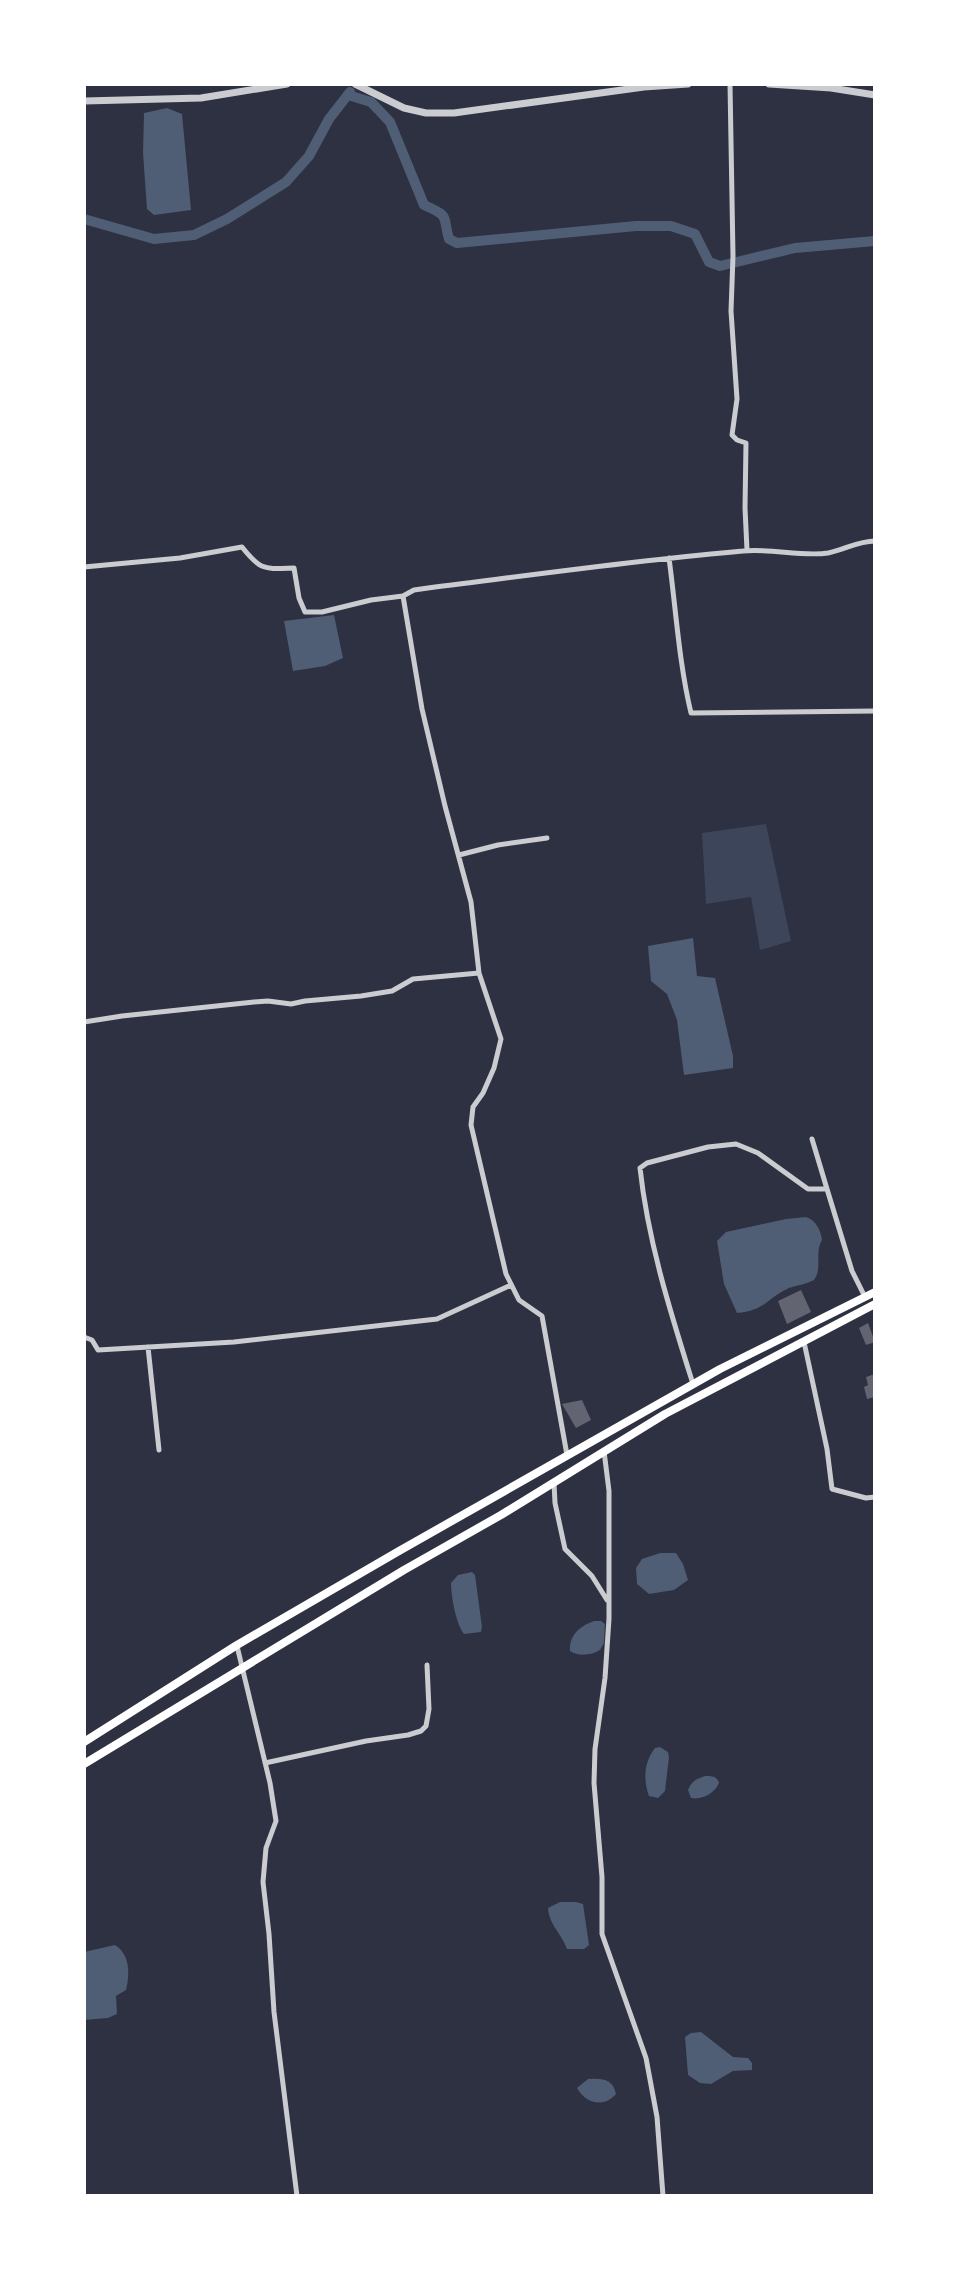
<svg xmlns="http://www.w3.org/2000/svg" width="959" height="2280" font-family="Karla,sans-serif">
<style>
.green{fill:#3c4559}
.water{fill:#4f5d75}
.lines{fill:none;stroke-linecap:round;stroke-linejoin:round}
.canal{stroke:#4f5d75;stroke-width:10}
.building{fill:#626471}
.minor{stroke:#caccd0;stroke-width:5}
.tertiary{stroke:#caccd0;stroke-width:7}
.secondary{stroke:#fff;stroke-width:8}
</style>
<rect width="100%" height="100%" fill="#2d3142"/>
<!-- green -->
<path class="green" d="M766,824L791,941L760,950L751,897L706,904L702,833Z"/>
<!-- water -->
<path class="water" d="M167,108L182,114L191,210L154,215L147,209L143,153L144,113Z
M334,615L343,658L325,666L293,671L284,621Z
M693,938L697,976L715,978L733,1056V1068L684,1075L677,1020L667,994L651,981L648,946Z
M806,1217C816,1220 821,1231 822,1240C814,1253 823,1268 814,1280C807,1284 798,1285 789,1288C767,1298 765,1311 737,1313L724,1284L717,1241L726,1232L786,1219Z
M660,1553H676L683,1564L688,1580L674,1590L649,1594L637,1584L636,1568L642,1559Z
M472,1572L475,1575L482,1627L481,1632L464,1634C456,1624 451,1596 451,1583L458,1575Z
M594,1621H601L605,1624L604,1643L600,1650C592,1655 579,1657 570,1651C569,1635 580,1626 594,1621Z
M660,1747L668,1752L669,1757L665,1791L658,1798L649,1796C643,1779 644,1762 655,1748Z
M705,1776C712,1776 717,1776 719,1783C714,1794 702,1800 691,1798L688,1790C692,1781 696,1779 705,1776Z
M560,1902H576L583,1904L589,1945L584,1949H567C562,1934 549,1925 548,1908Z
M115,1945C130,1954 130,1974 126,1990L116,1996L117,2014L108,2018L84,2020V1952Z
M701,2032L733,2057L748,2058L752,2063V2070L733,2071L711,2084L700,2083L688,2075L685,2037L691,2033Z
M588,2079C603,2078 613,2079 616,2094C604,2108 586,2104 577,2088Z"/>
<g class="lines">
<!-- canal -->
<path class="canal" d="M348,95L371,102L390,122L424,205C451,217 442,215 449,239L457,243L636,226H671L695,234L709,262L720,266L795,248L875,241
M84,219L154,239L194,235L227,219L286,182L309,156L329,119L350,92"/>
</g>
<!-- building -->
<path class="building" d="M801,1290L811,1312L787,1324L778,1301Z
M868,1323L875,1342L866,1345L859,1328Z
M875,1374V1397L867,1399L864,1387L868,1385L866,1377Z
M582,1400L591,1420L576,1428L562,1404Z"/>
<g class="lines">
<!-- minor -->
<path class="minor" d="M730,84L733,256L731,311L737,399L732,435L737,440L746,443L745,508L747,550
M669,558C676,610 679,663 691,713L875,711
M84,567L180,558L242,547C261,571 264,569 294,568L299,598L305,612H322L371,600L403,596L414,590L428,588C533,575 637,560 743,551C770,548 802,557 828,553C844,550 858,541 875,541
M403,596L422,709L445,806L471,902L479,973L501,1039L494,1068L483,1093L473,1107L471,1125L506,1274L519,1300L542,1316L567,1455
M459,855L498,845L547,838
M84,1022L122,1016L254,1002L268,1001L291,1004L305,1001L361,996L392,991L413,979L479,973
M812,1139L827,1189
M84,1337L92,1340L98,1350L234,1342L437,1319L511,1285
M804,1342L827,1449L832,1489L866,1498L875,1497
M148,1347L159,1450
M693,1384C671,1314 648,1242 640,1168L647,1163L708,1147L736,1144L758,1153L808,1189H827L852,1271L865,1297
M604,1451L609,1491V1619L605,1678L595,1749L594,1783L602,1877V1934L646,2058L657,2117L663,2196
M554,1483L555,1503L565,1549L592,1576L607,1600
M237,1646L270,1783L276,1821L266,1848L263,1882L269,1934L274,2012L297,2196
M265,1763L366,1741L408,1735L421,1731L426,1726L429,1709L427,1665"/>
<!-- tertiary -->
<path class="tertiary" d="M355,84L404,108L426,113H454L644,87L688,84
M769,84L831,88L875,95
M84,101L201,98L287,84"/>
<!-- secondary -->
<path class="secondary" d="M84,1742L237,1645L399,1551L720,1369L875,1292
M84,1764L404,1570L501,1515L665,1414L875,1304"/>
</g>
<!-- border -->
<rect width="959" height="2280" fill="none" stroke="#ffffff" stroke-width="172"/>
</svg>
